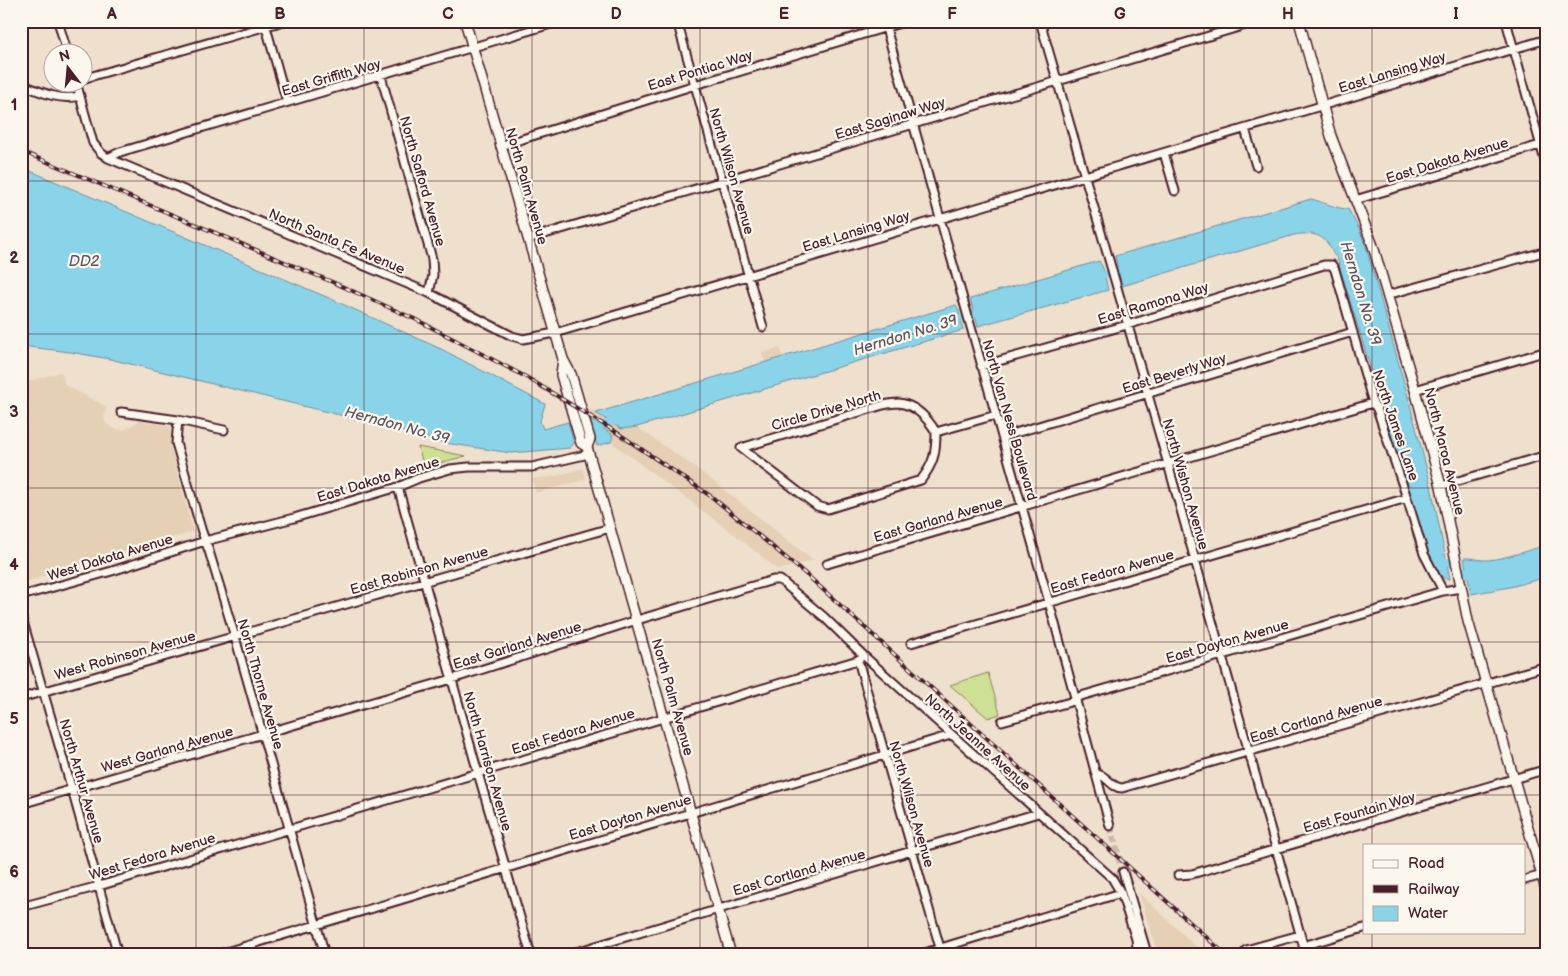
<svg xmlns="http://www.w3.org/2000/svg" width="1568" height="976" font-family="'Balsamiq Sans',sans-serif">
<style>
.built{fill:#e5d0b6}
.green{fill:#cee094;stroke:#8c8060}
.water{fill:#8ad4ea;stroke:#708c9e}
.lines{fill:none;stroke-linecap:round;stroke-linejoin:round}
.canal{stroke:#8ad4ea;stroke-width:7}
.minor-tunnel{stroke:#cdb9ac;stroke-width:7;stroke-dasharray:7 3.5;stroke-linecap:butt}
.minor-casing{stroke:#4a1f2b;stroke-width:11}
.major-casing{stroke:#4a1f2b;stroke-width:12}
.minor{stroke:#fbf7ec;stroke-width:7}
.major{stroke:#fbf7ec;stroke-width:9}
.rail-casing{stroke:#4a1f2b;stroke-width:4}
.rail{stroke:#fbf7ec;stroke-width:2;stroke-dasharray:5.5;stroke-linecap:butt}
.grid{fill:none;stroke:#4a1f2b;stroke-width:1;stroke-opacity:0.55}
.labels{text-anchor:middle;stroke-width:4.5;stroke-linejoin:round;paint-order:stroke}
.street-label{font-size:14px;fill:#4a1f2b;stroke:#fbf7ec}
.water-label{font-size:15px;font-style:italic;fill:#5d5564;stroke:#fbf7ec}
.neatline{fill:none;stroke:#4a1f2b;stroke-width:2}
.grid-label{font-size:16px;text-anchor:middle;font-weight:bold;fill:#4a1f2b}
</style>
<rect width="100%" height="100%" fill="#eee0cc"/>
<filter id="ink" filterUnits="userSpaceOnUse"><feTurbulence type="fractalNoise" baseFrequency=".02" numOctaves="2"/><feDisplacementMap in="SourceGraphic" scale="10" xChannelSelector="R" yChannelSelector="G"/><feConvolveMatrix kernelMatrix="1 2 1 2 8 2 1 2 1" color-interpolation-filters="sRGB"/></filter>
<g filter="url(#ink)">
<!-- built -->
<path class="built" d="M780,348L782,357L765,362L762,353Z
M61,372L65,385L107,407L104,417L106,423L112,428L124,430L139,421L170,426V445L193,530L192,532L21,583V383Z
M586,407L621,428L637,427L703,473L813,560L778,570L739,538L611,442L613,435L590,420Z
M583,468L586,479L536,493L532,479L556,476Z
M1139,893L1205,955H1158Z"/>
<!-- green -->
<path class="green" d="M418,447L466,456L424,467Z
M988,673L1000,714L988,718L950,685Z"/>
<!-- water -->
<path class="water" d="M21,167L329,298L443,350L545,404L540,421L543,429L568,422L574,443L570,448L511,453L445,443L352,418L110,359L70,352L21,346Z
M1311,199C1320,201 1341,210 1348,209L1359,229L1366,247L1407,393L1431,486L1450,579C1437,579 1432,564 1427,553L1337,258C1332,254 1332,249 1328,244C1320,232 1306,233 1294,235L1122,286L1115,256Z
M1099,261L1103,268L1108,290L978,326L970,299Z
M956,305L959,311L963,330L637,427L621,429L596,413Z
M590,420L613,435L611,442L597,446Z
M1547,545V577L1510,587L1471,594L1464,558C1473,557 1480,561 1488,560C1508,558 1528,550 1547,545Z"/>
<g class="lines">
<!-- canal -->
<path class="canal" d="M1096,277L1127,268
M953,321L983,312
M591,428L619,420
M1439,558L1468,572H1473"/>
<!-- minor-tunnel -->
<path class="minor-tunnel" d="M1110,826L1123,872"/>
<!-- minor casing -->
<g class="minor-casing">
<path id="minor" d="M58,21L67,52
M677,21L763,327
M884,21L1049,602L1110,826
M1040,21L1168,464L1306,955
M1506,21L1547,168
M266,27L287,102
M381,76L432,259L433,275L429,293
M82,79L284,21
M76,82L93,143L101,153L108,158L429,293L512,336L523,339L555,333L1547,39
M21,84C41,92 58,101 80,96
M1245,129L1256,166
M500,146L695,85L907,21
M1164,153L1175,191
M108,158L120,152L561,21
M1355,200L1547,143
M528,239L1259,21
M1387,295L1547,251
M981,366L1127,325L1324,265H1332L1335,270L1373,403L1377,409L1407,498L1424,554L1443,591
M1415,390L1547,351
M121,412L178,420L224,430
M178,420L176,443L202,532L209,551L235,637L325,955
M936,432L996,415
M1002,437L1353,332
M741,448L817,506L828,509L921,480C934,463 936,453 936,432
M741,448L883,405C888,404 894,403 899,403C916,405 928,419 936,432
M1441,486L1547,455
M398,487L478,773L531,955
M827,564L1373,403
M21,596L112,571L205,541L294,518L398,487L419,478L450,469L469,467H532L589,454
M21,615L72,790L118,955
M911,643L1407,498
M858,660L942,955
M21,698L610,528
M1002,721L1070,702L1081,696L1443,591L1461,588
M1097,774C1107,775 1111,788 1122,788L1547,666
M21,804L452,679L637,620L773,580H780L824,617L863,655L1112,878L1121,893L1136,939L1147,955
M1123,872L1146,950
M1178,875L1192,874L1547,769
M1524,880L1547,874
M21,907L99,886L858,660L863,655
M1136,939L1138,955
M1303,946L1364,928
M1246,950L1300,935
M216,955L951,735
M566,955L1038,813
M918,955L1121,893"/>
</g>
<!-- major casing -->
<g class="major-casing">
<path id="major" d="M465,21L563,359L571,374L590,439L587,447L589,454L731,955
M1299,21L1331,136L1373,246L1415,390L1441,486L1468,621L1547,893
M563,359L561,375L581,443L587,447"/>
</g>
<!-- minor -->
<use href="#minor" class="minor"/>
<!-- major -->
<use href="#major" class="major"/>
<!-- rail casing -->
<g class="rail-casing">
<path id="rail" d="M21,151L337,284L419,321L526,377L616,432L712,497L808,576L1226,955"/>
</g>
<!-- rail -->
<use href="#rail" class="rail"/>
</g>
</g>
<!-- grid -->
<path class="grid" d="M196,21V955M364,21V955M532,21V955M700,21V955M868,21V955M1036,21V955M1204,21V955M1372,21V845M21,181H1547M21,334H1547M21,488H1547M21,642H1547M21,795H1547M1372,932V955"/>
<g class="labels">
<!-- street labels -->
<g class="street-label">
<text transform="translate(700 70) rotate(-17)" y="5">East Pontiac Way</text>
<text transform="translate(1392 72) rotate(-17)" y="5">East Lansing Way</text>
<text transform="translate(331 77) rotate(-16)" y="5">East Griffith Way</text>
<text transform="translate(890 118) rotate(-17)" y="5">East Saginaw Way</text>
<text transform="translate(1447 160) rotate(-17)" y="5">East Dakota Avenue</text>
<text transform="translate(732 171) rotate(74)" y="5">North Wilson Avenue</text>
<text transform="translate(423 181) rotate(74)" y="5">North Safford Avenue</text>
<text transform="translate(527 186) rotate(74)" y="5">North Palm Avenue</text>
<text transform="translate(856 231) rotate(-17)" y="5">East Lansing Way</text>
<text transform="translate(337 241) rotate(23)" y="5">North Santa Fe Avenue</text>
<text transform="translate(1153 303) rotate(-17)" y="5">East Ramona Way</text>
<text transform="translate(1174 373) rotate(-17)" y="5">East Beverly Way</text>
<text transform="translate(826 410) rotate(-16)" y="5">Circle Drive North</text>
<text transform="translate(1010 420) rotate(74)" y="5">North Van Ness Boulevard</text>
<text transform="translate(1396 425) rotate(71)" y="5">North James Lane</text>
<text transform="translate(1445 451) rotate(76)" y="5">North Maroa Avenue</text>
<text transform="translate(378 479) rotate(-17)" y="5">East Dakota Avenue</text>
<text transform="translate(1186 484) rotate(74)" y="5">North Wishon Avenue</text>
<text transform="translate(938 519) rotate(-16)" y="5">East Garland Avenue</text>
<text transform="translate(110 557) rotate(-17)" y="5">West Dakota Avenue</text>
<text transform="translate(419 570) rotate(-16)" y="5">East Robinson Avenue</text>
<text transform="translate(1112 571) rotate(-16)" y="5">East Fedora Avenue</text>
<text transform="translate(1227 641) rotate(-16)" y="5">East Dayton Avenue</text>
<text transform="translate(517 645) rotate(-17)" y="5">East Garland Avenue</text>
<text transform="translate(125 655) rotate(-16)" y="5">West Robinson Avenue</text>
<text transform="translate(261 684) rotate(74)" y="5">North Thorne Avenue</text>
<text transform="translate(673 697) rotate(74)" y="5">North Palm Avenue</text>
<text transform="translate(1316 719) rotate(-16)" y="5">East Cortland Avenue</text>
<text transform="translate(573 731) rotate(-17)" y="5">East Fedora Avenue</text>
<text transform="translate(978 742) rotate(42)" y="5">North Jeanne Avenue</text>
<text transform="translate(167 749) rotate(-16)" y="5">West Garland Avenue</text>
<text transform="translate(488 761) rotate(74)" y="5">North Harrison Avenue</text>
<text transform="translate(82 781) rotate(74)" y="5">North Arthur Avenue</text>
<text transform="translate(912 804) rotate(74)" y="5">North Wilson Avenue</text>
<text transform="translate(1359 812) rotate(-16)" y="5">East Fountain Way</text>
<text transform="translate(630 817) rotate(-17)" y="5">East Dayton Avenue</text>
<text transform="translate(152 856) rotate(-17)" y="5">West Fedora Avenue</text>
<text transform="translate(799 872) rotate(-16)" y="5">East Cortland Avenue</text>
</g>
<!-- water labels -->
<g class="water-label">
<text x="84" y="266">DD2</text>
<text transform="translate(1361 293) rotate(73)" y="5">Herndon No. 39</text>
<text transform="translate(905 335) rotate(-17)" y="5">Herndon No. 39</text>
<text transform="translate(397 425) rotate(15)" y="5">Herndon No. 39</text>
</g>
</g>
<!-- margin -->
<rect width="1568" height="976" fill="none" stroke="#fbf7ec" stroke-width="55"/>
<!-- legend -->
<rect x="1363" y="844" width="162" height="90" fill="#fbf7ec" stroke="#b4a19f"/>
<rect x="1373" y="860" width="25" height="8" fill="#fbf7ec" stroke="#b4a19f"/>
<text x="1408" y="868" font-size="15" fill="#4a1f2b">Road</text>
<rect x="1373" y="885" width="25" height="8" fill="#4a1f2b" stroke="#b4a19f"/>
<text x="1408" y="894" font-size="15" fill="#4a1f2b">Railway</text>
<rect x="1373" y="906" width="25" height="15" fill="#8ad4ea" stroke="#b4a19f"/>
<text x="1408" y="918" font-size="15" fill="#4a1f2b">Water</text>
<!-- north arrow -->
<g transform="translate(68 68) rotate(344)"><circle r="24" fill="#fbf7ec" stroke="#b4a19f"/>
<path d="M0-4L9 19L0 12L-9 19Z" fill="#4a1f2b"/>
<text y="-8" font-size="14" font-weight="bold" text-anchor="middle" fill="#4a1f2b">N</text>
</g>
<rect x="28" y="28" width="1512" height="920" class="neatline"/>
<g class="grid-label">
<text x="112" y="19">A</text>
<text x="280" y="19">B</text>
<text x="448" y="19">C</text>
<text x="616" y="19">D</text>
<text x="784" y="19">E</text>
<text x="952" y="19">F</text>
<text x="1120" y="19">G</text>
<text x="1288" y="19">H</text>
<text x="1456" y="19">I</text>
<text x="14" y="110">1</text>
<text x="14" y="263">2</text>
<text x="14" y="417">3</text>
<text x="14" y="570">4</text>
<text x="14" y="724">5</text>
<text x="14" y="877">6</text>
</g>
</svg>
